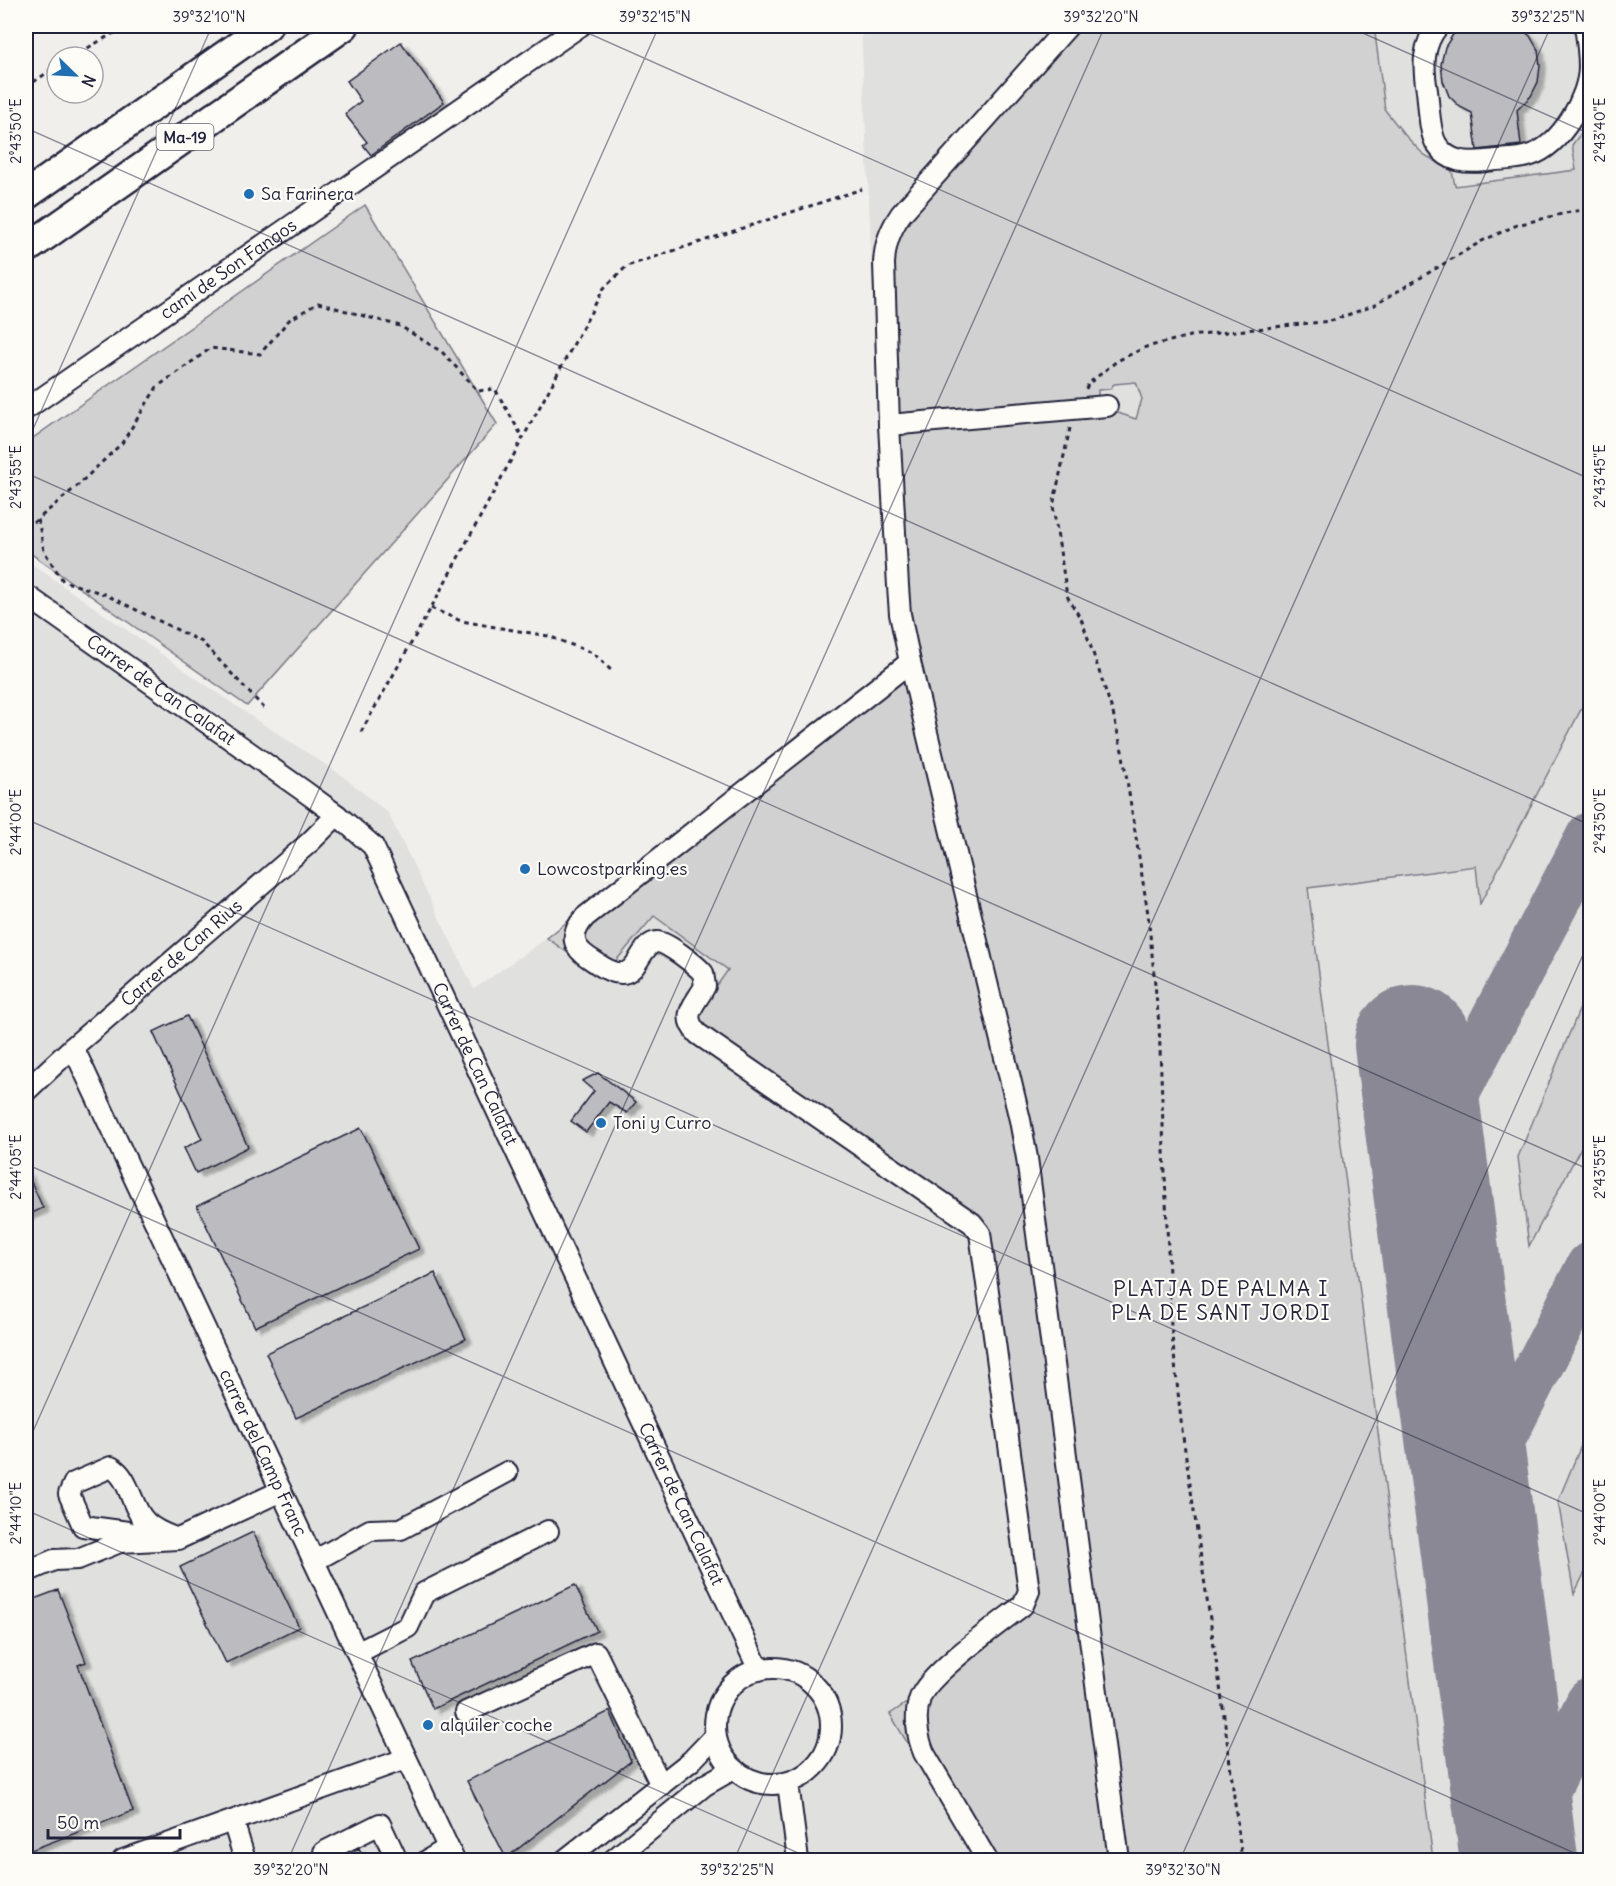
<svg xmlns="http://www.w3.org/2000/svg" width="1616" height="1886" font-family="Delius,sans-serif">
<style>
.built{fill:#e0e0df}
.green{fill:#d2d1d1;stroke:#7a7a86;stroke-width:1.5}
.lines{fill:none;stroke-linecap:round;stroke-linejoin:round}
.taxiway{stroke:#898894;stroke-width:48}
.runway{stroke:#898894;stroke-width:118}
.building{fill:#bcbcc0;stroke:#22223b;stroke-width:1.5;filter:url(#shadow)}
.minor-casing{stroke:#22223b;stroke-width:24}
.highway-casing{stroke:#22223b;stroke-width:33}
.path{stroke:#22223b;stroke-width:3;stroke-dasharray:4.5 4.5;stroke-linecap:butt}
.minor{stroke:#fdfcf7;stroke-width:20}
.highway{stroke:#fdfcf7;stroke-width:28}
.ticks{fill:none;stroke:#22223b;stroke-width:1.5;stroke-opacity:0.45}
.poi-dot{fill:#1f6fb2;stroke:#fdfcf7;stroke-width:2}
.labels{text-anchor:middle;stroke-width:4.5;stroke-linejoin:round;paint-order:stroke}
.shield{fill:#fdfcf7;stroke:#646373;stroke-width:1.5}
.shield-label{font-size:16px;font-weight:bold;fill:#22223b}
.poi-label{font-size:18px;fill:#22223b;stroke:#fdfcf7;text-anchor:start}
.street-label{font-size:18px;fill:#22223b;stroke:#fdfcf7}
.quarter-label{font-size:21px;letter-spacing:1.5px;fill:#22223b;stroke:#fdfcf7}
.neatline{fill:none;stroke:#22223b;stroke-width:2}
.ticks-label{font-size:15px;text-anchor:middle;fill:#22223b}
</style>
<defs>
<filter id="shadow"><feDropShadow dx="6" dy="4" stdDeviation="1.5" flood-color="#0004"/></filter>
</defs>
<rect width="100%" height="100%" fill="#f0efec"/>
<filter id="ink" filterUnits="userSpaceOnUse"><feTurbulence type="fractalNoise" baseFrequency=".0167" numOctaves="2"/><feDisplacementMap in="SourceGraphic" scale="12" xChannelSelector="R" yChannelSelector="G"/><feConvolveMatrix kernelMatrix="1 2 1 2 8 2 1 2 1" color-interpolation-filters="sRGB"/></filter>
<g filter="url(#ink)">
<!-- built -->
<path class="built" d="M861,26H1590V1860H26V560L255,719L340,774L388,813L474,989L547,938L899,661L888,603L885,558Z"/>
<!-- green -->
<path class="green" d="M1076,26H1374L1385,110L1404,134L1423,154L1452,171L1455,186L1576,170L1572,145L1590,121V692L1480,904L1476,866L1308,888L1433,1860H1126L1032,1142L909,620L897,430L1112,411L1136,419L1142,399L1136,382L1114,384L1110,389L1098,390V401L898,419L891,269L896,235Z
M365,205L497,424L247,706L26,550V443Z
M902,679H906L1013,1125L1111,1860H991L927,1750L924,1699L1023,1610L985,1236L707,1036L698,1021L701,1008L728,970L654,916L614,963L585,949L584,927Z
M583,909L582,963L547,938Z
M1590,984V1130L1529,1246L1518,1157Z
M1590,1424V1562L1574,1594L1558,1501Z
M905,1704L909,1705L920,1764L890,1714Z"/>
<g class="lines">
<!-- taxiway -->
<path class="taxiway" d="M1431,1182L1436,1143L1446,1112L1590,836
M1476,1530L1477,1508L1484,1474L1590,1266
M1523,1860L1528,1827L1590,1702"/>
<!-- runway -->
<path class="runway" d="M1413,1044L1519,1860"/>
</g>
<!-- building -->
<path class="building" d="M1464,26H1518L1530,36L1538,50L1540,66L1538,82L1531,96L1517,110L1521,145L1477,150L1472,113L1460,107L1449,96L1443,81L1441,64L1445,47L1454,33Z
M401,42L444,102L371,155L363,145L367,142L345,114L361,101L347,81Z
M187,1016L248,1147L196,1173L184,1148L202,1139L153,1032Z
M598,1073L636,1102L627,1113L609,1102L586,1132L571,1121L594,1091L582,1081Z
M361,1128L419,1249L255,1327L197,1206Z
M26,1171L43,1208L26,1216Z
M435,1273L466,1339L296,1418L266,1353Z
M253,1532L299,1627L226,1663L180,1567Z
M575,1585L597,1631L433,1709L412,1662Z
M58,1590L86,1662L78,1665L133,1811L26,1852V1602Z
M610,1711L631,1761L506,1858L467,1781Z
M359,1848L365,1860H349L346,1854Z"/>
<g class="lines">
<!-- minor casing -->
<g class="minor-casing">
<g id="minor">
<path d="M1068,26L901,214C890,230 885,244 884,263L889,425L1107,406"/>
<path d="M1438,26C1422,45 1423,67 1427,91C1429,105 1429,133 1437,145C1449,163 1467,163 1486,161C1500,159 1518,160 1531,155C1561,145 1589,97 1589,67C1589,53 1587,39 1585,26"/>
<path id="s1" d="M26,409L580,26"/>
<path d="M889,425L898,586L900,614L910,662L1020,1120L1027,1158L1119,1860"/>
<path id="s2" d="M26,595L304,791L337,815L373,846L759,1670"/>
<path d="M910,662L585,917C578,925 571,936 577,946C581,954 591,959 598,964C641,993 635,944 657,942C666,941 697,966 703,973L705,986C696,1004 679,1015 698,1034L972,1223L980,1233L1029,1591L1023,1605C1000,1623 928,1674 920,1698C914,1715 917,1736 924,1753L987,1860"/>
<path id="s3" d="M73,1047L454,1860"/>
<path id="s4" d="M26,1091L73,1047L310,842L337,815"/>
<path d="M138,1535L128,1532L83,1526L69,1494L74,1483L111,1467C131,1478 130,1507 146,1522C154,1530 164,1534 175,1538"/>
<path d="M314,1561L370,1530L401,1529L507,1472"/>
<path d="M26,1572L54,1560L78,1559L120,1542L178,1539L281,1491"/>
<path d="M357,1653L408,1627L424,1593L548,1531"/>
<circle cx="773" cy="1726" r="58"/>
<path d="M466,1712L596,1653L661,1785"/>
<path d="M788,1783L798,1860"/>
<path d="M233,1821L245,1860"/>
<path d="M123,1860L405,1759"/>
<path d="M327,1860L324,1852L380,1824L397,1860"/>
<path d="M428,1860L448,1848"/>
<path d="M565,1860L691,1761L715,1736"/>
<path d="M613,1860L705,1785L733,1769"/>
</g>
</g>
<!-- highway casing -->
<g class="highway-casing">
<path id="highway" d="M26,195L267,26
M26,249L344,26"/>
</g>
<!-- path -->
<path class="path" d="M72,57L126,26
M26,87L57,66
M1086,389L1088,384L1117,361L1146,347L1190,336L1330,321L1373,306L1482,241L1517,225L1570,212L1590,209
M1070,428L1053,506L1067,596L1082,621L1095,659L1113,713L1123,755L1148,914L1159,1024L1171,1326L1182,1430L1222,1700L1242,1860
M26,528L38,519
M431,608L461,621L548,636L593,653L613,672
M264,708L202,642L104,594L63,581L44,551L38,519L76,487L122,443L157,387L211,348L260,354L289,320L318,303L400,326L442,352L478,391L495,389L523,438
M361,732L431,608L604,288L627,266L862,189"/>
<!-- minor -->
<use href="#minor" class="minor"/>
<!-- highway -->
<use href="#highway" class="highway"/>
</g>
</g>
<!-- ticks -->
<path class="ticks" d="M572,26L1590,479M1347,26L1590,134M26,128L1590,825M26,445L212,26M26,473L1590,1170M26,819L1590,1515M26,1164L1590,1860M26,1447L659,26M26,1510L814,1860M26,1855L38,1860M288,1860L1105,26M734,1860L1551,26M1180,1860L1590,939"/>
<!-- markers -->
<g class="poi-dot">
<circle cx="249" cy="194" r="6"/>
<circle cx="525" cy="869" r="6"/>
<circle cx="601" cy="1123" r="6"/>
<circle cx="428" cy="1725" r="6"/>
</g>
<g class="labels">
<!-- shield labels -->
<rect class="shield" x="156.5" y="124" width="57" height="26" rx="4.5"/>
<g class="shield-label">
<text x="185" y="143">Ma-19</text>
</g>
<!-- poi labels -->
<g class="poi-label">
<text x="261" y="200">Sa Farinera</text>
<text x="537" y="875">Lowcostparking.es</text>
<text x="613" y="1129">Toni y Curro</text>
<text x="440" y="1731">alquiler coche</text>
</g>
<!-- street labels -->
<g class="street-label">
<text dy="6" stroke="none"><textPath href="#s1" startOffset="246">camí de Son Fangos</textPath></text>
<text dy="6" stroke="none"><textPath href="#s2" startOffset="165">Carrer de Can Calafat</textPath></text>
<text dy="6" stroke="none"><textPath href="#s4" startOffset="208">Carrer de Can Rius</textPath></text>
<text dy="6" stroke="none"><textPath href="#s2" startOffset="669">Carrer de Can Calafat</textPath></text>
<text dy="6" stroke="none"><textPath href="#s3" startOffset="448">carrer del Camp Franc</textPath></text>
<text dy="6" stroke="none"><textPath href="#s2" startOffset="1155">Carrer de Can Calafat</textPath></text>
</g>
<!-- quarter labels -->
<g class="quarter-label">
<text x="1221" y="1296">PLATJA DE PALMA I<tspan x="1221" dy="24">PLA DE SANT JORDI</tspan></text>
</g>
</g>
<!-- margin -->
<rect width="1616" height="1886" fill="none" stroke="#fdfcf7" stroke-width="66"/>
<!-- north arrow -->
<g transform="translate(75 75) rotate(114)"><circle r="28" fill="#fdfcf7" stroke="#a5a5ac" stroke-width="1.5"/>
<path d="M0-4.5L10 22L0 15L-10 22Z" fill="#1f6fb2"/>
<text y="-9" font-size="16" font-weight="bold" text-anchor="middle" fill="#22223b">N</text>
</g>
<!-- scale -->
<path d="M48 1829v9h132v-9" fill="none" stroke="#22223b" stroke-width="3"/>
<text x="57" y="1829" font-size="18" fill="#22223b" stroke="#fdfcf7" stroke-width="4.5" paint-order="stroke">50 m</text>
<rect x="33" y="33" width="1550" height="1820" class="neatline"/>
<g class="ticks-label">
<text x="209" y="22">39°32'10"N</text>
<text x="655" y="22">39°32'15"N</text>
<text x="1101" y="22">39°32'20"N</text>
<text x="1548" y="22">39°32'25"N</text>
<text transform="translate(1600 130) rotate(-90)" y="5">2°43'40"E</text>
<text transform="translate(16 131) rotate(-90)" y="5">2°43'50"E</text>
<text transform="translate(1600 476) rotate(-90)" y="5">2°43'45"E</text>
<text transform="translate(16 477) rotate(-90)" y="5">2°43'55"E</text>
<text transform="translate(1600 821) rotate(-90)" y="5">2°43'50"E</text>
<text transform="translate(16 822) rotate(-90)" y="5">2°44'00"E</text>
<text transform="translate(1600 1167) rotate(-90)" y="5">2°43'55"E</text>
<text transform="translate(16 1167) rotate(-90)" y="5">2°44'05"E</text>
<text transform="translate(1600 1512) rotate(-90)" y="5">2°44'00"E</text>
<text transform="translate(16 1513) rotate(-90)" y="5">2°44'10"E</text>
<text x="291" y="1875">39°32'20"N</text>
<text x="737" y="1875">39°32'25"N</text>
<text x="1183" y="1875">39°32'30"N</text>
</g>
</svg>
